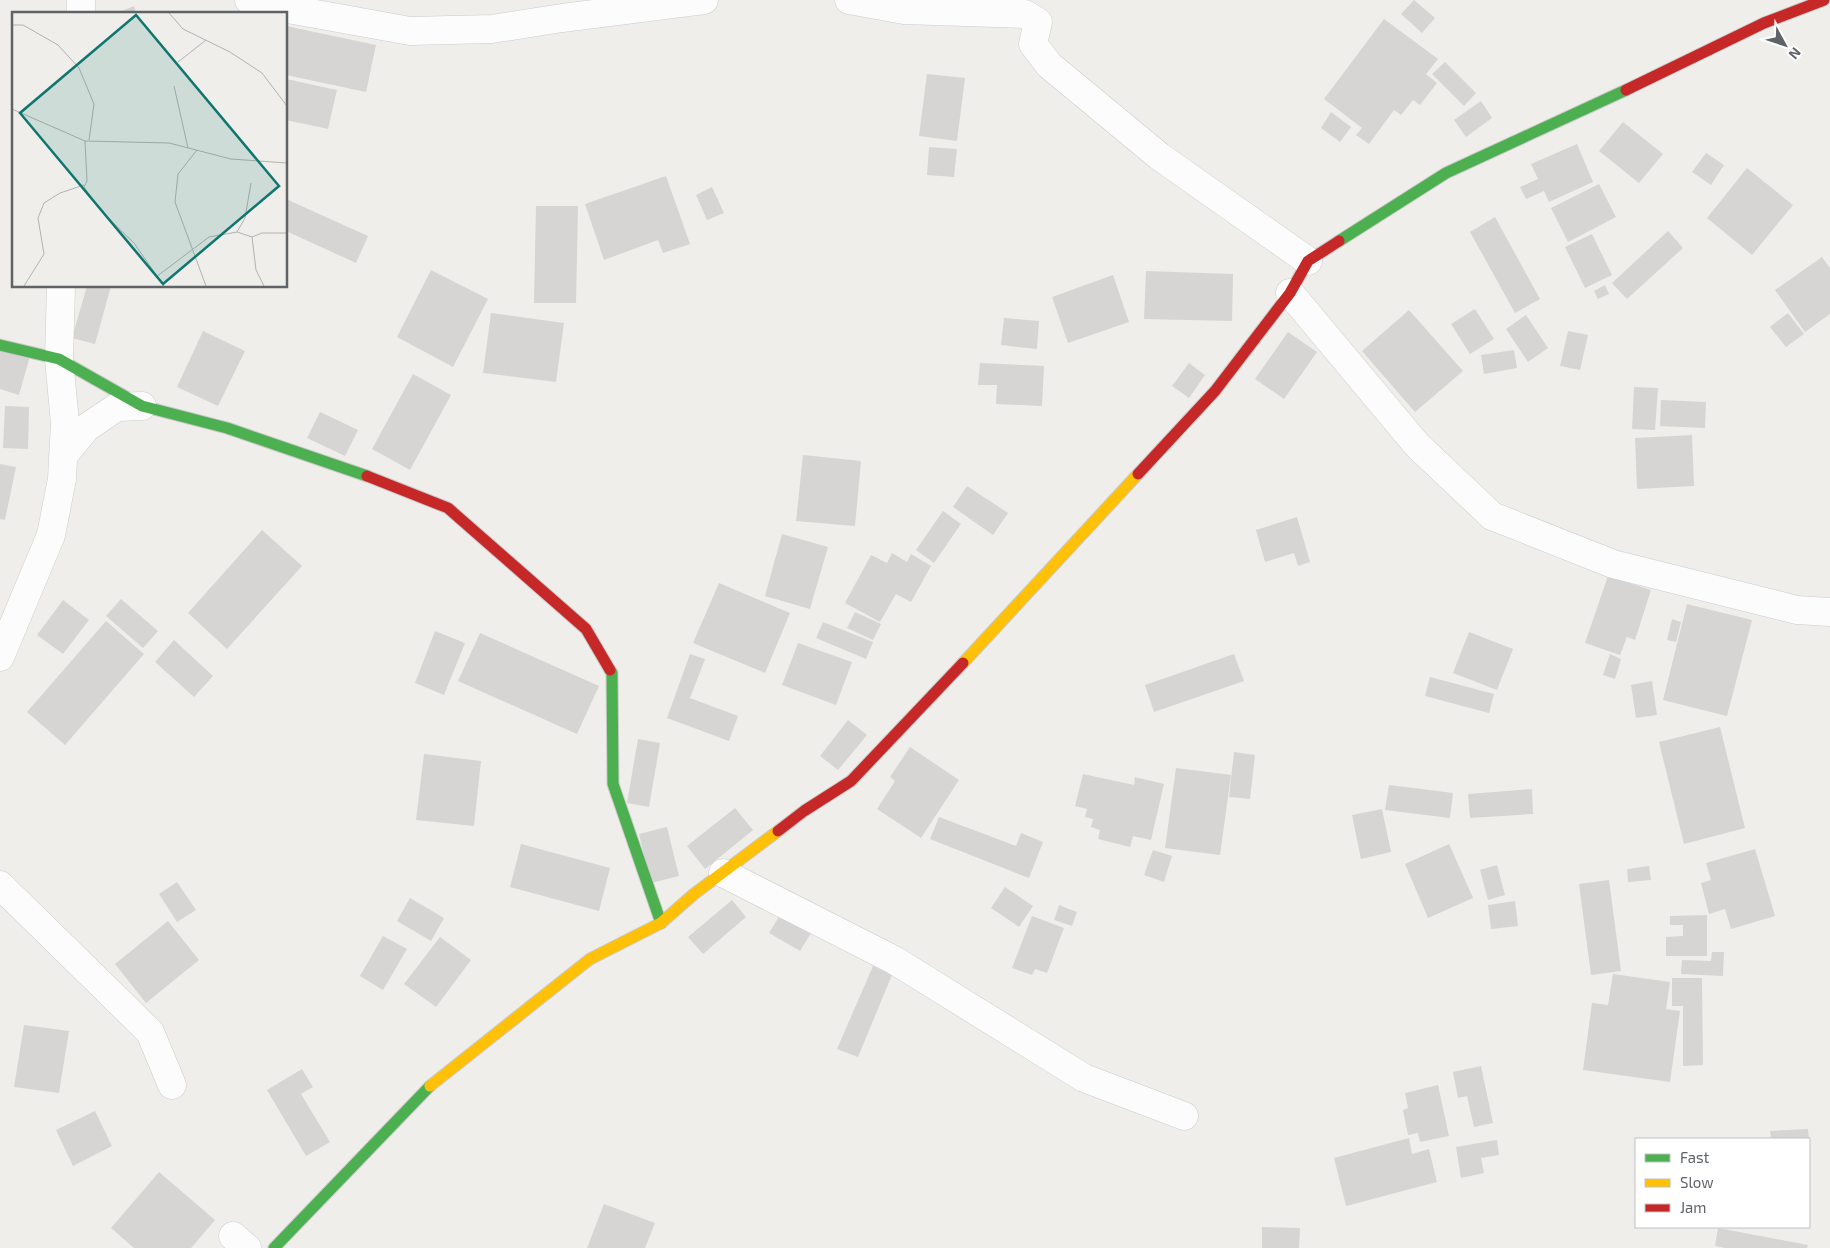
<svg xmlns="http://www.w3.org/2000/svg" width="1830" height="1248" font-family="'Exo 2',sans-serif">
<style>
.building{fill:#d6d5d3}
.lines{fill:none;stroke-linecap:round;stroke-linejoin:round}
.street-casing{stroke:#cbcccc;stroke-width:29}
.fast-casing{stroke:#cacacb;stroke-width:13}
.slow-casing{stroke:#cacacb;stroke-width:13}
.jam-casing{stroke:#cacacb;stroke-width:13}
.street{stroke:#fdfcfc;stroke-width:28}
.fast{stroke:#4caf50;stroke-width:11}
.slow{stroke:#ffc107;stroke-width:11}
.jam{stroke:#c62828;stroke-width:11}
.inset-road{fill:none;stroke:#b1b2b2;stroke-width:1}
.view{fill:#0f766e;fill-opacity:0.15;stroke:#0f766e;stroke-width:2.5}
.inset-edge{fill:none;stroke:#5f6368;stroke-width:2.5}
</style>
<rect width="100%" height="100%" fill="#efeeea"/>
<!-- building -->
<path class="building" d="M1414,0L1435,18L1422,33L1401,14Z
M134,6L136,14H115Z
M1384,19L1438,59L1426,74L1437,83L1420,105L1413,100L1401,115L1394,110L1369,144L1356,135L1362,128L1324,99Z
M286,26L376,45L366,92L286,75Z
M1445,62L1476,93L1464,106L1432,74Z
M927,74L965,78L957,141L919,136Z
M286,79L337,90L328,129L286,120Z
M1481,101L1492,118L1466,137L1454,120Z
M1331,112L1351,127L1340,142L1321,128Z
M1623,122L1663,154L1639,183L1599,151Z
M1577,144L1593,182L1549,202L1544,191L1526,199L1520,187L1538,179L1531,164Z
M929,147L957,149L954,177L927,175Z
M1706,153L1724,165L1711,185L1692,172Z
M1747,168L1793,205L1752,255L1707,218Z
M666,176L690,244L663,253L658,240L604,260L585,204Z
M1599,184L1616,217L1568,242L1551,208Z
M712,187L724,213L707,220L696,195Z
M286,199L368,236L356,263L286,231Z
M536,206H578L576,303H534Z
M1495,217L1540,299L1515,313L1470,232Z
M1668,231L1683,248L1627,299L1612,283Z
M1592,234L1612,275L1585,288L1565,247Z
M1822,257L1830,268V314L1805,332L1775,290Z
M431,270L488,299L453,367L397,337Z
M1146,271L1233,274L1232,321L1144,319Z
M1113,275L1129,322L1068,343L1052,297Z
M1605,285L1609,294L1598,299L1594,291Z
M87,286H111L95,344L72,338Z
M1475,309L1494,339L1470,354L1451,324Z
M1409,310L1463,371L1415,412L1362,351Z
M491,313L564,323L556,382L483,373Z
M1788,313L1804,334L1786,347L1770,327Z
M1526,315L1548,348L1528,362L1506,329Z
M1004,318L1039,321L1037,349L1001,345Z
M203,331L245,351L218,406L177,387Z
M1568,331L1588,335L1580,370L1560,366Z
M1288,332L1317,352L1284,399L1255,379Z
M0,347L30,356L19,395L0,389Z
M1514,350L1517,368L1484,374L1481,355Z
M980,363L1044,366L1042,406L996,404L997,385H978Z
M1189,363L1205,375L1189,398L1172,386Z
M413,374L451,395L410,470L372,449Z
M1634,387L1658,388L1655,430L1632,429Z
M1661,400L1706,402L1705,428L1660,426Z
M5,406L29,407L28,449L3,448Z
M320,412L358,430L345,456L307,438Z
M1692,435L1694,486L1637,489L1635,438Z
M803,455L861,461L855,526L796,521Z
M0,464L16,467L5,520L0,519Z
M967,486L1008,513L993,535L953,507Z
M943,511L961,524L934,563L916,550Z
M1297,517L1310,562L1298,566L1294,553L1265,562L1256,530Z
M262,530L302,566L227,649L188,613Z
M782,534L828,547L810,609L765,596Z
M892,553L907,562L911,554L931,566L911,602L896,594L880,622L845,603L871,555L887,563Z
M1608,576L1651,590L1635,640L1627,637L1620,655L1585,643Z
M719,583L790,613L765,673L693,643Z
M121,599L158,631L143,648L106,616Z
M63,600L89,620L63,654L37,635Z
M1687,604L1752,620L1727,716L1663,700Z
M855,612L881,624L873,640L847,628Z
M1672,619L1681,622L1676,642L1667,640Z
M106,621L144,654L65,745L27,712Z
M823,622L873,642L866,659L816,638Z
M435,631L465,643L444,695L415,683Z
M1469,632L1513,649L1497,690L1453,673Z
M480,633L599,686L577,734L458,681Z
M174,640L213,676L194,697L155,662Z
M798,643L852,662L836,705L782,685Z
M690,654L705,659L690,698L738,716L729,741L667,718Z
M1234,654L1244,681L1154,712L1145,685Z
M1610,654L1621,659L1615,679L1603,675Z
M1430,677L1494,694L1489,713L1425,696Z
M1652,681L1657,715L1636,718L1631,685Z
M848,720L867,735L838,770L820,756Z
M1720,727L1745,828L1684,844L1659,742Z
M638,739L660,743L649,807L627,803Z
M910,747L959,780L921,838L877,809L895,781L890,777Z
M1234,752L1255,755L1250,799L1229,797Z
M424,754L481,761L474,826L416,820Z
M1176,768L1231,775L1220,855L1165,848Z
M1083,774L1134,785L1135,777L1164,784L1151,840L1133,836L1130,847L1098,839L1100,830L1091,827L1093,819L1085,817L1087,809L1075,806Z
M1389,785L1453,793L1450,818L1385,810Z
M1532,789L1533,814L1470,818L1468,794Z
M735,808L753,830L705,869L687,846Z
M1382,809L1391,852L1361,859L1352,815Z
M939,817L1016,846L1021,833L1043,842L1029,878L930,839Z
M667,827L679,876L651,883L639,834Z
M521,844L610,868L599,911L510,887Z
M1449,844L1473,898L1428,918L1405,864Z
M1755,849L1775,916L1731,929L1725,909L1709,914L1701,883L1711,880L1706,863Z
M1153,850L1172,856L1164,882L1144,875Z
M1497,865L1505,895L1488,900L1480,870Z
M1649,866L1651,880L1628,882L1627,869Z
M1609,880L1621,971L1591,975L1579,884Z
M177,882L196,910L177,922L159,894Z
M1005,887L1033,906L1019,927L991,908Z
M410,898L444,918L431,941L397,921Z
M732,900L746,917L703,954L688,937Z
M1515,901L1518,926L1491,929L1488,905Z
M1059,905L1077,912L1072,926L1054,920Z
M780,915L811,933L800,951L769,933Z
M1707,915V956H1666V937L1683,936V925H1670V916Z
M1032,916L1064,928L1047,973L1035,969L1032,975L1012,968Z
M168,921L199,960L146,1003L115,964Z
M383,936L407,949L383,990L360,976Z
M440,937L471,960L436,1007L404,984Z
M1712,952H1724L1723,976L1681,974L1682,960L1711,961Z
M873,966L892,975L858,1057L837,1049Z
M1613,974L1670,982L1666,1009L1680,1011L1670,1082L1583,1070L1592,1003L1608,1005Z
M1672,978H1702L1703,1065L1683,1066V1006H1672Z
M24,1025L69,1031L59,1093L14,1087Z
M1481,1066L1493,1123L1474,1127L1467,1096L1458,1098L1453,1072Z
M302,1069L313,1087L301,1094L330,1142L306,1156L267,1090Z
M1438,1085L1449,1136L1420,1142L1418,1133L1408,1135L1403,1110L1408,1108L1405,1093Z
M95,1111L112,1146L73,1166L56,1130Z
M1808,1129L1809,1139H1771L1770,1131Z
M1409,1138L1412,1154L1429,1149L1437,1182L1346,1206L1334,1158Z
M1497,1140L1499,1155L1481,1158L1484,1173L1461,1178L1456,1147Z
M159,1172L215,1220L191,1248H134L111,1228Z
M604,1204L655,1223L645,1248H587Z
M1262,1227L1300,1228L1299,1248H1262Z
M1718,1228L1808,1245L1807,1248H1725L1715,1246Z"/>
<g class="lines">
<!-- street casing -->
<g class="street-casing">
<path id="street" d="M81,0V14
M249,0L277,7L410,31L492,29L562,18L704,0
M849,0L904,10L1025,14L1038,22L1033,44L1049,65L1159,156L1308,261
M1290,293L1417,445L1492,516L1613,564L1797,610L1830,612
M63,456L86,428L117,407L142,406
M0,657L51,535L62,479L65,423L59,359L61,286
M723,873L894,960L1084,1078L1184,1116
M0,885L150,1032L172,1085
M233,1236L247,1248"/>
</g>
<!-- fast casing -->
<g class="fast-casing">
<path id="fast" d="M1339,241L1446,173L1626,90
M0,345L59,359L142,406L227,428L367,476
M610,670L612,673L613,784L661,923
M274,1248L430,1086"/>
</g>
<!-- slow casing -->
<g class="slow-casing">
<path id="slow" d="M963,663L1138,474
M430,1086L590,959L661,923L694,894L778,831"/>
</g>
<!-- jam casing -->
<g class="jam-casing">
<path id="jam" d="M1626,90L1764,23L1824,0
M1138,474L1215,391L1290,293L1308,261L1339,241
M367,476L448,508L586,629L610,670
M778,831L804,811L851,781L963,663"/>
</g>
<!-- street -->
<use href="#street" class="street"/>
<!-- fast -->
<use href="#fast" class="fast"/>
<!-- slow -->
<use href="#slow" class="slow"/>
<!-- jam -->
<use href="#jam" class="jam"/>
</g>
<!-- overview -->
<g transform="translate(12 12)">
<rect width="275" height="275" fill="#efeeea"/>
<path class="inset-road" d="M157,1L171,17L218,40L250,61L275,94M0,13H11L46,33L67,56L82,92L77,128M166,50L194,28M162,74L176,136M0,97L73,129L157,131L219,147L275,151M73,129L75,169L72,175L90,200L122,231L152,274M185,138L166,162L163,190L194,274M225,220L233,206L239,171M240,225L250,221H275M144,265L197,225L225,220L240,225L244,258L252,274M12,274L32,242L26,206L32,191L48,181L72,173"/>
<path class="view" d="M124,3L267,174L151,272L8,101Z"/>
<rect width="275" height="275" class="inset-edge"/>
</g>
<!-- legend -->
<rect x="1635" y="1138" width="175" height="90" fill="#ffffff" stroke="#bfc1c3"/>
<rect x="1645" y="1154" width="25" height="8" fill="#4caf50" stroke="#bfc1c3"/>
<text x="1680" y="1163" font-size="15" fill="#5f6368">Fast</text>
<rect x="1645" y="1179" width="25" height="8" fill="#ffc107" stroke="#bfc1c3"/>
<text x="1680" y="1188" font-size="15" fill="#5f6368">Slow</text>
<rect x="1645" y="1204" width="25" height="8" fill="#c62828" stroke="#bfc1c3"/>
<text x="1680" y="1213" font-size="15" fill="#5f6368">Jam</text>
<!-- north arrow -->
<g transform="translate(1785 45) rotate(130)" stroke="#ffffff" stroke-width="4" paint-order="stroke">
<path d="M0-4L9 19L0 12L-9 19Z" fill="#5f6368"/>
<text y="-8" font-size="14" font-weight="bold" text-anchor="middle" fill="#5f6368">N</text>
</g>
</svg>
